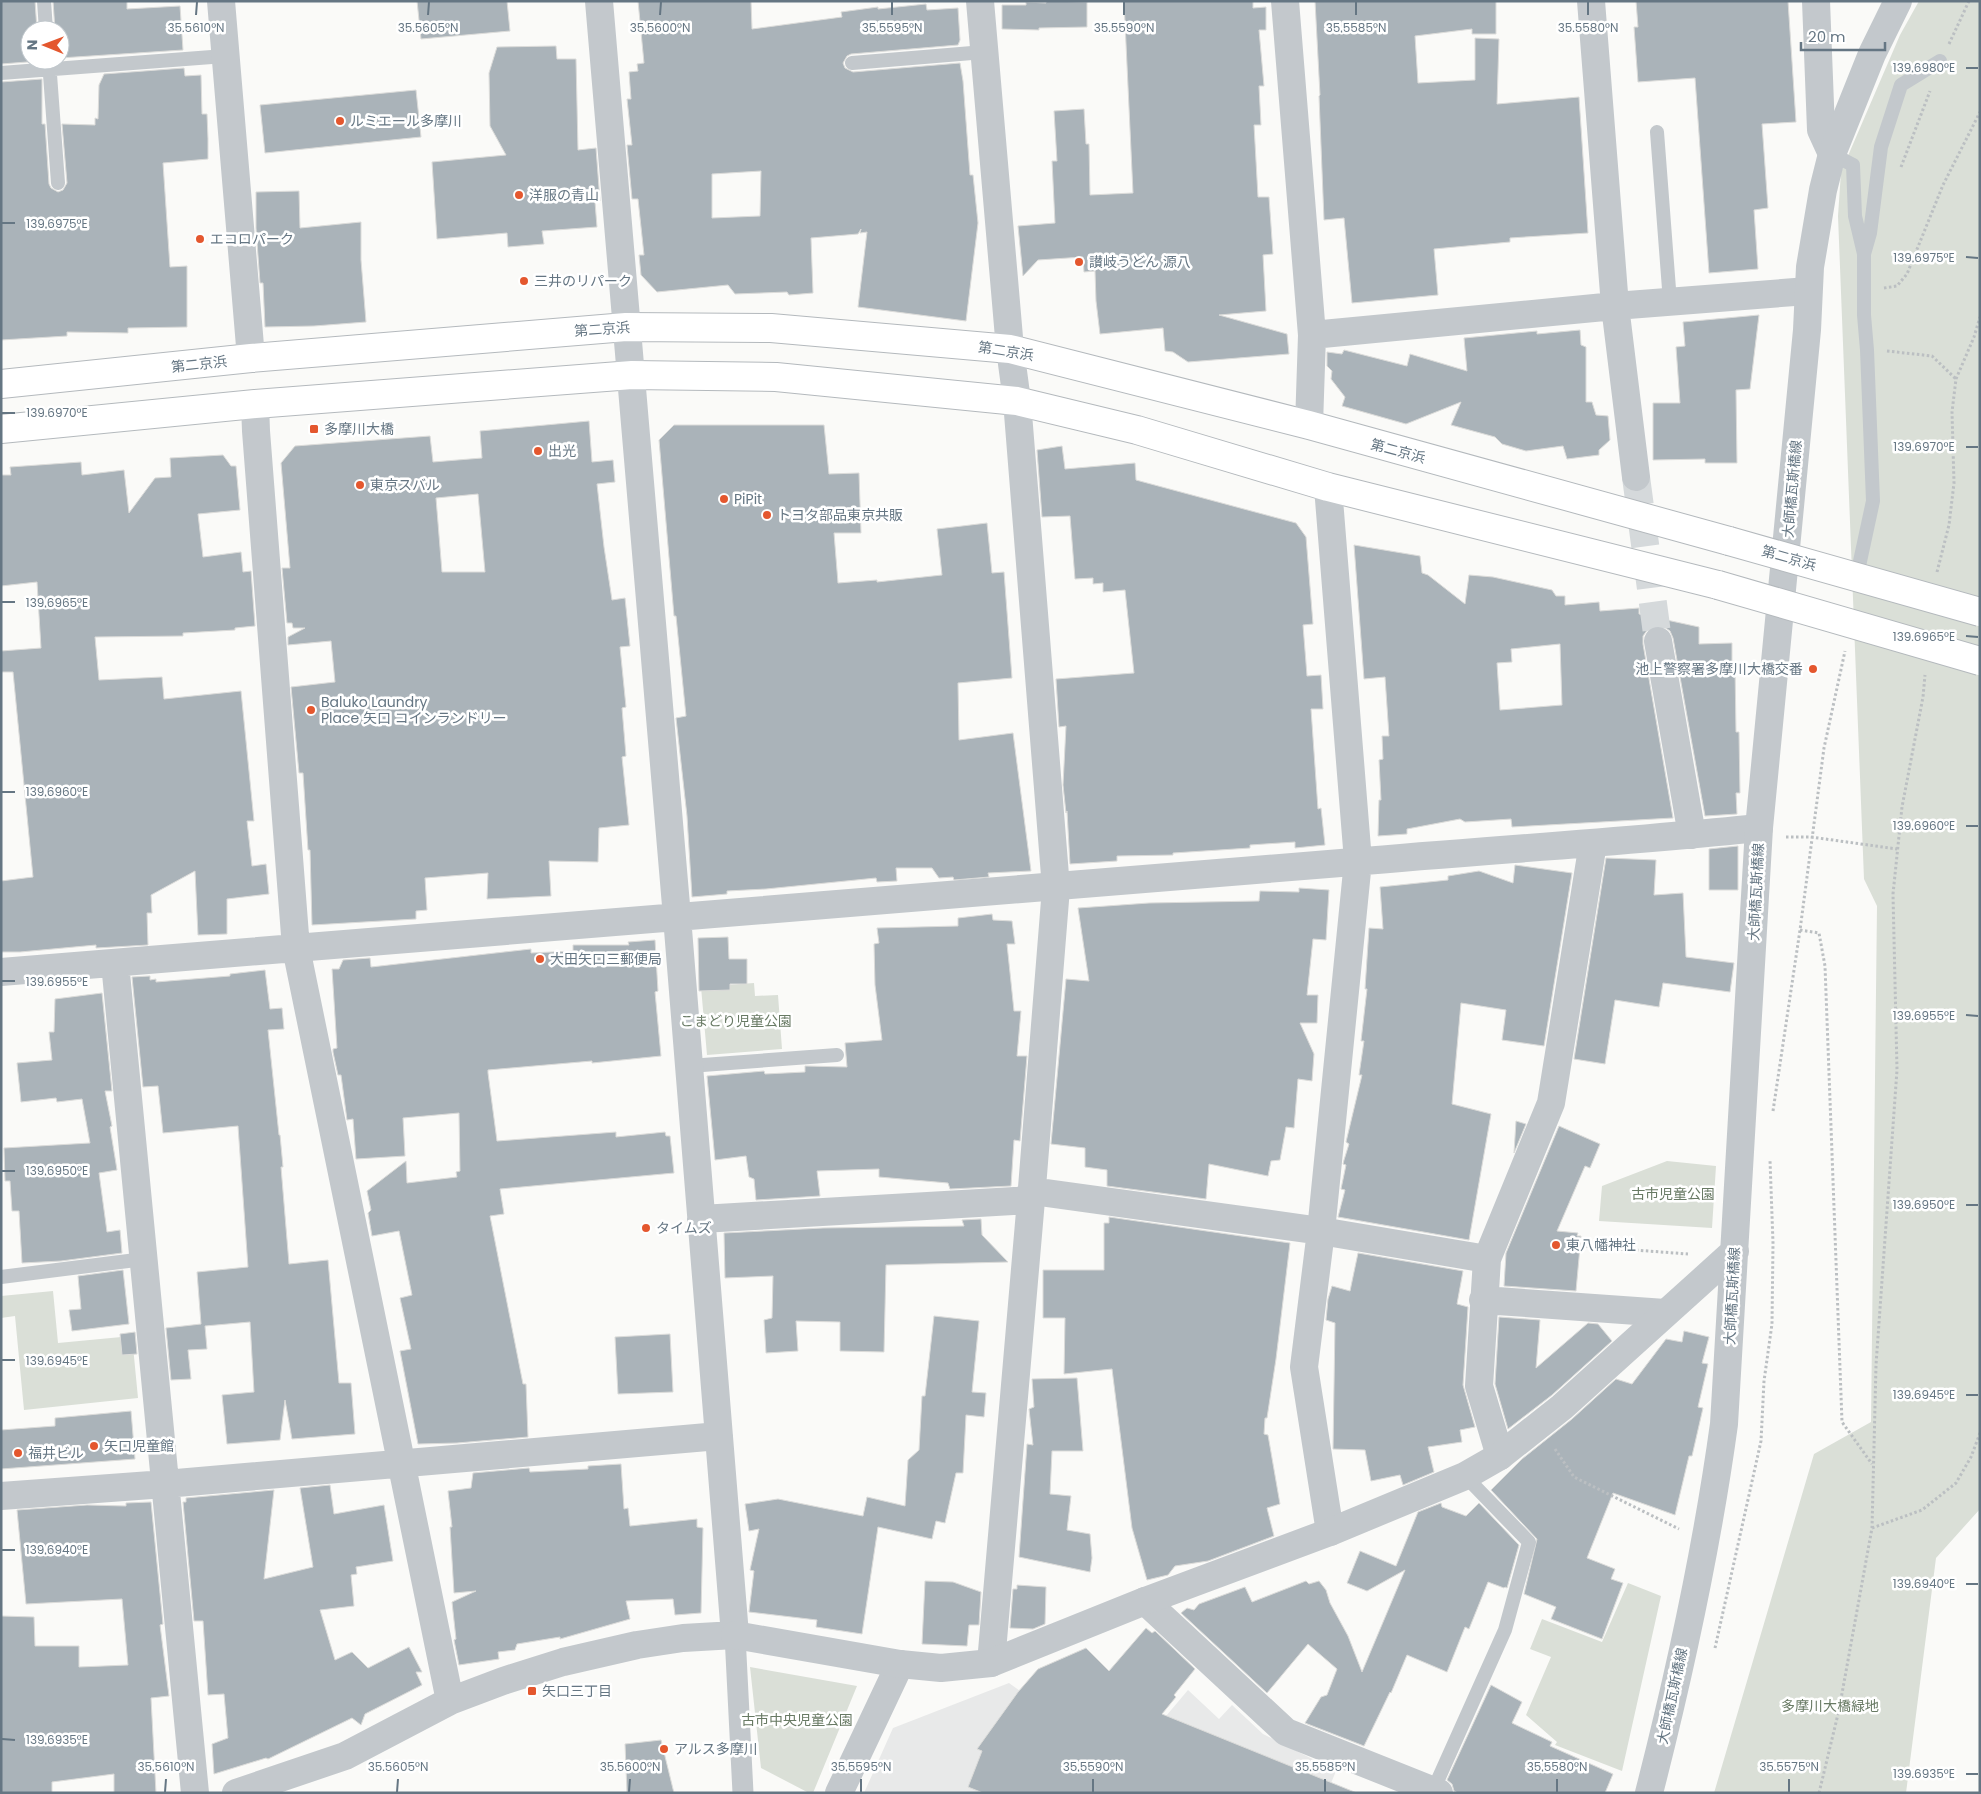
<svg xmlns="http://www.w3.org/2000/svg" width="1981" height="1794" font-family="Poppins,'Noto Sans JP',sans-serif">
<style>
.built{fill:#e8e9e9}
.green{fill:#dadfd7}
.building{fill:#aab3b9;stroke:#dcdcda;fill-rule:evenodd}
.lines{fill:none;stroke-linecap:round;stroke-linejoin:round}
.minor-tunnel{stroke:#d5d9db;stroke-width:28;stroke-dasharray:28 14;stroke-linecap:butt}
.trunk-casing{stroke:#b4b9bd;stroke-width:30}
.path{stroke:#bbbfc2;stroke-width:3;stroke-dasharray:2.5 2.5;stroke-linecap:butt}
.service{stroke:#c3c8cc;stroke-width:14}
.pedestrian{stroke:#c3c8cc;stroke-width:21}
.minor{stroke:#c3c8cc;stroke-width:28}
.tertiary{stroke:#c3c8cc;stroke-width:28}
.trunk{stroke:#fff;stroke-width:28}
.trunk-bridge-casing{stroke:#b4b9bd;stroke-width:30;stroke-linecap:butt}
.trunk-bridge{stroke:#fff;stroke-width:28}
.ticks{fill:none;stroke:#657683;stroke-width:2}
.poi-dot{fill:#e4572e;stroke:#fff;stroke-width:2}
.labels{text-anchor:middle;stroke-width:5;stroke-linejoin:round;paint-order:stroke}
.poi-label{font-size:14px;fill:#657683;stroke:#fff;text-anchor:start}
.street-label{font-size:14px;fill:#657683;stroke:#fff}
.park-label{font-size:14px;fill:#687a64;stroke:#fff}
.ticks-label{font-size:12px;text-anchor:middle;fill:#657683;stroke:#fff;stroke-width:5;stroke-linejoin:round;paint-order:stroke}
</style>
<rect width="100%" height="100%" fill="#fafaf8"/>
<!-- built -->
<path class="built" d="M1009,1683L1073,1729L1161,1722L1188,1690L1219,1719L1232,1705L1263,1734L1336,1771L1327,1793H864L893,1728Z"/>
<!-- green -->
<path class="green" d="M1919,1H1980V1509L1936,1558L1906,1793H1714L1814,1454L1871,1422L1877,906L1864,879L1838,216L1841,172L1900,35Z
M754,983L755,996L778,995L782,1049L707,1055L701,987Z
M1667,1161L1716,1166L1712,1228L1599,1221L1602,1186Z
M53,1291L58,1343L132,1336L138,1398L24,1410L15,1316L1,1318V1296Z
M1628,1583L1661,1596L1622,1771L1555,1745L1557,1742L1526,1715L1551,1657L1530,1649L1542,1619L1602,1642Z
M750,1667L857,1686L813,1793H809L761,1768Z"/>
<!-- building -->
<path class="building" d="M1,1H35L37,30H30V60L40,61L1,64Z
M53,1H127V9L180,6L183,50L60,58V30H55Z
M417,1H507L510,31L421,39Z
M638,1H751L752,29L842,17L841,12L878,7V9L926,4L927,10L958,8L960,40L958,45L851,54L847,56L843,63L845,68L853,72L960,63L963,81L970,175H973L978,223L966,321L858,307L867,232L860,233L861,229L858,234L811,238L813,293L789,295L787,292L735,294L728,285L657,292L641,275L639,255H644L638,199H632L627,145H632L627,99H631L629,72L638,71L637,64L644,63ZM761,171L760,216L712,218V174Z
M1046,1L1087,2V27L1039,28V30L1002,29V5H1026V2L1046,3Z
M1124,1H1253V8L1266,7V30H1259L1264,86H1259L1261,125H1254L1258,197H1269L1273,254L1263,255L1266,311L1219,315L1287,334L1289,354L1188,362L1173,352L1165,351L1163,328L1100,334L1096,301L1095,271L1084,272L1083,257L1038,260L1023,276L1018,226L1055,223L1052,161H1057L1054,111L1084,109L1086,144H1089L1090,195L1133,193Z
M1315,1H1496V34H1472V29L1415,36L1418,83L1475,80V38L1499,39L1497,104L1579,97L1588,233L1510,238V242L1434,249L1438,295L1352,303L1344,218L1324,220L1319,96L1320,95Z
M1636,1H1788L1796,122L1762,124L1768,208L1754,210L1758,269L1709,273L1695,78L1638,82L1634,27H1638Z
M556,46L557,59H576L578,150L596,148L600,201L595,202L597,227L542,231L544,244L508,247L507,233L437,239L432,162L506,155L490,126L489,73L497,47Z
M184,68L185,76L201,75L202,114H207L208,139V159L163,163L170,267L187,266V327L128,328V333L67,332V336L1,340V82L42,79V124H45L49,184L51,188L58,192L63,190L67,183L62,124L95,125V118L98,119L99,85L104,74Z
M416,90L421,137L265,153L260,105Z
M299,191L300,228L361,222V260L366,322L314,326L265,327L263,283H260L256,228V192Z
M1759,315L1750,389L1736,390L1737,463H1705V459L1653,460V403H1680L1676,347L1685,346L1683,322Z
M1580,330L1581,345L1586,347V402H1592L1596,415L1608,416L1610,440L1599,450V455L1567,459L1563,446L1526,451L1502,444L1495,437L1451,425L1461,402L1406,424L1342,406L1345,397L1331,379L1332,371L1327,366V352L1342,354L1344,350L1407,366L1410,354L1467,371L1464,338L1537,331V334Z
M589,421L592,462L613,460L615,482L597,484L604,547L612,600L625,598L630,646L620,647L626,707L622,708L626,756L622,757L629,825L599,828L598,862L549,861L551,896L487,899L488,873L425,878L427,910L416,911V919L312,925L310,850H308L303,773H299L291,687L335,682L331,641L288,645V637L305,628H293L292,623H287L282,568H290L281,463L295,446L430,436L433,462L482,458L480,431ZM478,494L485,572H442L436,498Z
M674,425H824L829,474L859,473L861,533H834L838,583L877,580V582L942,575L937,529L987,523L992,573L1004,572L1012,678L958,683L959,740L1013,733L1031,871L988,873L989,877L954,880L953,877L939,878L932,868H896L897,881L877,882L876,878L766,889L727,891V894L692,897L687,816L676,718L686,716L676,616H674L659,440Z
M1062,446L1065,469L1135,463L1136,480L1296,523L1306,537L1313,624L1303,625L1307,676L1321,675L1323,709H1311L1318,809L1321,808L1325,845L1295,848V842L1250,845V848L1173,853V855L1117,856V861L1070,864L1067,811L1066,813L1063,785L1066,726L1059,727L1056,679L1134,673L1125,590L1103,592V583L1093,584V578L1075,579L1070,516L1042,517L1037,450Z
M223,455L231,466H236L240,510L198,514L203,557L241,552L243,572L251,571L255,626L235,628V630L183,633V636L95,637L99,680L162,677L164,699L241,691L254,821H247L252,866L266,864L269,894L227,899V934L198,935L195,871L151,895L152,913H147L148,945L96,948V945L20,952H1V881L33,877L13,672H1V651L41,648L37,582L1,586V475H11L10,467L81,462L82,475L124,470L129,513L155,478L171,477L170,458Z
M1354,545L1420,556L1422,573L1428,575L1465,604L1469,575L1493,577L1552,590L1556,596H1565V605L1599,602L1600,611L1639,608V614L1699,627V644L1732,643V667H1735L1736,732H1739L1740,793H1736L1737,814L1705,816L1673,638L1670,631L1663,626H1656L1648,629L1643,636V644L1673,818L1512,827L1511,819L1465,822L1460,819L1407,829V834L1378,836L1379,800H1381L1379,760L1383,759L1382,736H1389L1385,677L1364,679ZM1560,644L1562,705L1500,710L1497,663L1512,662L1511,649Z
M1738,846V890H1709V849Z
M1606,858L1656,860L1654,895L1683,893L1686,957L1734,963L1730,992L1663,983L1659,1007L1615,1000L1605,1064L1574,1059Z
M1515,865L1572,873L1544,1046L1502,1040L1506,1010L1461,1003L1452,1104L1491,1114L1469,1240L1338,1217L1345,1190L1341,1189L1346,1165L1343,1164L1344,1160L1349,1144L1346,1142L1362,1075H1359L1364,1041H1361L1367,989H1365L1369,928L1383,929L1380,887L1448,880V876L1479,871L1513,883Z
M1299,888L1329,890L1326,940L1313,939L1307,995H1318L1317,1023H1300L1314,1054L1312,1081L1298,1079L1294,1128L1286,1127L1280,1160L1271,1161L1268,1176L1209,1164L1206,1199L1107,1186V1170L1085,1167V1148L1051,1144L1066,979L1089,981L1078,908L1149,903L1259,901L1260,891L1299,892Z
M992,914L993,920L1012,921L1015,944H1007L1014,1011H1021L1017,1056H1027L1020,1141L1014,1140L1011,1186L950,1189L948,1183L879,1177V1169L817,1171L820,1196L756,1200L754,1179L749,1177L746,1156L715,1160L707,1076L764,1071L765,1074L805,1072V1066L847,1067L845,1043L882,1040L875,985L874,944L879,943L877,928L958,926V918Z
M728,937L729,959H747V984H730V990L699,991L698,938Z
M655,940L658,991L655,992L661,1056L592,1063V1061L488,1070V1073L497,1141L616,1132V1137L665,1132L666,1136H670L674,1173L500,1189L504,1214L490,1216L523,1384H526L528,1437L457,1443L418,1444L400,1351L411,1349L400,1298L412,1295L399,1231L372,1236L368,1213L371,1210L367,1191L406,1161L407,1183L457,1177L456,1172L460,1171L459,1113L403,1118L405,1156L356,1159L353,1119L347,1120L341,1075H338L333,1052V1049L337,1048L332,969H339L343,960L370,958L371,967L531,949V953L573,951V945H629L628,942Z
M265,970L270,1009L282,1008L284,1029L268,1030L279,1135H280L283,1167H281L289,1264L328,1260L339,1383H351L355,1434L292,1439L285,1400L280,1440L227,1444L222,1395L254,1392L250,1322L205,1326L207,1349L188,1350L191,1379L171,1380L166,1328L201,1324L197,1272L248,1267L238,1126L163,1133L158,1086L143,1087L132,977L150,976V980L156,979V982L230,976V974Z
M102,993L112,1091H105L112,1126L110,1127L117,1170L99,1173L107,1232L120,1230L122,1253L61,1261L22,1263L19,1211H12L10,1181H5L4,1148L90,1143L82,1099L57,1102L56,1098L21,1102L17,1063L52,1060L49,1032H54L55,999Z
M1516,1121L1526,1124L1514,1153Z
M1559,1126L1600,1144L1590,1168L1585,1166L1557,1231L1578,1233L1577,1236H1581L1576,1291L1504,1286L1506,1253Z
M1109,1217L1290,1243L1276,1359L1267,1418H1265L1264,1434L1268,1435L1280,1504L1267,1508L1274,1536L1208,1561L1175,1566L1168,1575L1147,1580L1132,1528L1112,1369L1064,1374L1065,1318H1043V1270H1104V1223H1109Z
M981,1219L982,1235L1008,1262L886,1265L884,1352L840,1351V1322L796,1321L798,1351L766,1353L764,1320L772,1318L773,1276L725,1278L724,1233L823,1228L964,1226L962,1220Z
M1358,1253L1463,1271L1457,1304L1468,1307L1463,1385L1475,1427L1460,1430L1462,1442L1428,1447L1434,1472L1403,1485L1400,1475L1371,1481L1365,1450L1333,1449L1335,1323L1326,1320L1328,1299L1332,1286L1350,1291Z
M123,1270L129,1324L72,1331L69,1310L81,1309L78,1276Z
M934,1316L979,1321L972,1392L986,1393L984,1417L966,1415L963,1473H956L945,1523L936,1521L932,1539L878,1527L862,1634L816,1627L817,1620L749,1612L754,1571L750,1570L759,1529L749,1531L745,1504L778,1499L863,1516L867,1497L905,1506L908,1460L919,1450L922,1396H925Z
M1499,1317L1540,1320L1536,1368L1588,1323L1598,1324L1612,1341L1552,1395L1508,1429L1495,1384Z
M1684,1331L1709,1337L1702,1363L1708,1364L1698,1407L1703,1408L1692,1456H1689L1675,1515L1613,1493L1587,1558L1615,1569L1611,1579L1623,1583L1602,1639L1551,1619L1556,1607L1524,1594L1537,1539L1491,1490L1522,1459L1572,1419L1616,1379L1632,1384L1666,1339L1682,1342Z
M135,1332L137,1354L122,1355L120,1334Z
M670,1334L673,1392L618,1394L615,1337Z
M1077,1378L1083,1451H1052L1050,1494L1071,1496L1067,1530L1090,1534L1092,1558L1090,1572L1019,1557L1027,1444L1033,1445L1029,1409L1034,1407L1032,1379Z
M131,1411L135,1459L1,1469V1430L55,1426V1418Z
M621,1464L624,1509L628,1508L630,1526L697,1519V1527L703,1528L701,1613L675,1615L673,1599L626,1601L630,1619L560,1639V1637L517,1644L515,1650L498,1652L499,1659L459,1665L454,1640L456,1639L452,1602L476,1591L454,1593L450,1527H452L448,1491L471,1488L473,1473L529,1468L530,1472L588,1469V1466Z
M330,1485L334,1514L384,1505L393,1561L356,1567L357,1574L351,1575L354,1606L320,1610L335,1660L352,1652L368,1668L409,1647L422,1672H416L422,1685L365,1714L361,1725L352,1718L268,1759L266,1758L214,1774L212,1744L228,1738L224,1694L208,1695L203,1621H194L183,1502H186V1498L274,1490L264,1579L313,1567L300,1488Z
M151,1502L163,1624L160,1625L169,1696L151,1698L156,1793H114V1774L52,1782V1793H1V1616L34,1617L35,1646H79V1667L128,1665L122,1599L26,1604L17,1510L87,1505L126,1506V1503Z
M1441,1503L1442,1507L1466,1516L1479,1503L1519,1545L1507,1588L1505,1587L1504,1588L1488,1582L1469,1629L1465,1627L1447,1672L1407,1655L1391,1693L1390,1692L1364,1746L1305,1723L1321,1697L1327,1695L1337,1669L1308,1644L1267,1693L1181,1613L1187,1608L1194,1610L1199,1604L1245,1587L1252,1602L1306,1581L1309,1584L1319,1581L1326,1590L1330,1603L1348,1636L1362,1672L1405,1570L1367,1591L1347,1583L1360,1551L1396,1566L1418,1512Z
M925,1581L953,1582L981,1592L979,1625H969L967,1646L922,1644Z
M1017,1585L1046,1587L1045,1624L1033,1629L1010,1628L1013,1589H1017Z
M1146,1628L1152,1633L1155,1631L1195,1669L1174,1695L1176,1697L1162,1714L1357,1793H983L968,1787L982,1751L977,1749L1018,1692L1038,1669L1086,1648L1109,1671Z
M1491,1685L1522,1702L1512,1723L1552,1742L1550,1746L1613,1774L1605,1793H1458L1454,1791L1452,1784L1447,1780Z
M661,1740L674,1793H627L625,1744Z"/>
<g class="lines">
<!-- minor-tunnel -->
<path class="minor-tunnel" d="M1636,477L1658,641"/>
<!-- trunk casing -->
<g class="trunk-casing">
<path id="trunk" d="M1,384L251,358L626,327L771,328L1010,349L1309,425L1729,541
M1,429L255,404L632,375L776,377L1017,401L1137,430L1328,487L1718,585"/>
</g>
<!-- path -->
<path class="path" d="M1949,44L1969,1
M1901,167L1930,91
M1884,288L1897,286L1907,274L1943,185L1980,112
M1887,351L1932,356L1956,379
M1937,572L1949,525L1954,483L1952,412L1956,379L1974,337L1980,317
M1786,837H1811L1897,849
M1800,930L1819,933L1825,966L1842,1422L1872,1464
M1773,1111L1800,930L1824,748L1845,651
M1581,1246L1688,1254
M1555,1449L1574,1477L1679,1529
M1872,1528L1922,1510L1956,1483L1971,1457L1980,1433
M1715,1648L1761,1441L1764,1381L1772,1324L1773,1243L1770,1160
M1819,1793L1839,1710L1872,1528L1876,1365L1897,1070L1893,894L1902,807L1923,697L1925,675"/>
<!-- service -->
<path class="service" d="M44,1L46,30
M49,61L58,183
M852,63L984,52
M1,73L225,56
M1657,132L1670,302
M1832,154L1853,165L1855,216L1864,254V315L1867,350L1873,501L1859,566
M1864,254L1870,233L1881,147L1901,85L1940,61
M689,1066L837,1055
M1,1277L144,1259
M1432,1793L1505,1630L1529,1542L1465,1476"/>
<!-- pedestrian -->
<path class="pedestrian" d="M735,1635L743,1793"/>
<!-- minor -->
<path class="minor" d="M980,1L1010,349L1017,401L1056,888L1031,1200L991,1663
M1285,1L1312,335L1309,425
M1591,1L1615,306L1636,477
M1816,1L1821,130L1832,154
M1312,335L1615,306L1808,291
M255,404L256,431L296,948L450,1701
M1328,487L1358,861L1321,1231L1304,1367L1330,1532
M1658,641L1692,835
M115,963L195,1793
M1,972C452,936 903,901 1353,862C1489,850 1624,842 1759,828
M1032,1191L1321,1231L1487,1259
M701,1219L1031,1200
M1483,1300L1665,1313
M1500,1456L1479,1386L1487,1259L1551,1103L1593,843
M1,1496L165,1484L719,1436
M1145,1601L1286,1732L1439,1793
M236,1793L345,1756L450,1701L503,1681L563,1662L637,1645L683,1638L735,1635L677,917L599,1
M839,1793L900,1664"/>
<!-- tertiary -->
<path class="tertiary" d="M221,1L251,358
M735,1635L900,1664L941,1668L991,1663L1145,1601L1330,1532L1465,1476L1500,1456L1562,1407L1735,1251
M1649,1793C1680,1672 1707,1548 1724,1424L1759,828L1807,330L1810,267L1823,190L1832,154L1872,54L1898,1"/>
<!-- trunk -->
<use href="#trunk" class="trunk"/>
<!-- trunk-bridge casing -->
<g class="trunk-bridge-casing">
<path id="trunk-bridge" d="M1729,541L1980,612
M1718,585L1980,661"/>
</g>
<!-- trunk-bridge -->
<use href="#trunk-bridge" class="trunk-bridge"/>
</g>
<!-- ticks -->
<path class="ticks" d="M196,15L197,2M428,15L429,2M660,15L661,2M892,15V2M1124,15V2M1356,15V2M1588,15V2M1966,68H1978M2,223H15M1966,257L1978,258M2,413H15M1966,447H1978M2,602H15M1966,636L1978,637M2,792H15M1966,826H1978M2,981H15M1966,1015L1978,1016M2,1171H15M1966,1205H1978M2,1360H15M1966,1395H1978M2,1550H15M1966,1584H1978M2,1739L15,1740M1966,1774H1978M165,1792L166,1779M397,1792L398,1779M629,1792L630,1779M861,1792V1779M1093,1792V1779M1325,1792V1779M1557,1792V1779M1789,1792V1779"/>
<!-- markers -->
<g class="poi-dot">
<circle cx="340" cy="121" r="5"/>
<circle cx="519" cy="195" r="5"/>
<circle cx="200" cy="239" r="5"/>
<circle cx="1079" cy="262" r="5"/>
<circle cx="524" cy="281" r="5"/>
<rect x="309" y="424" width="10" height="10" rx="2.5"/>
<circle cx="538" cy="451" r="5"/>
<circle cx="360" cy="485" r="5"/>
<circle cx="724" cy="499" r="5"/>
<circle cx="767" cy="515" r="5"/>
<circle cx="1813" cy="669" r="5"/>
<circle cx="311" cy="710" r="5"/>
<circle cx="540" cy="959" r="5"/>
<circle cx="646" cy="1228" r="5"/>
<circle cx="1556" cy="1245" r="5"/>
<circle cx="94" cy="1446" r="5"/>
<circle cx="18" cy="1453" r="5"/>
<rect x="527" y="1686" width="10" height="10" rx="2.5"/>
<circle cx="664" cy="1749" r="5"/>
</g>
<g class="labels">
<!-- poi labels -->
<g class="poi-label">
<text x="350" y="126">ルミエール多摩川</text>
<text x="529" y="200">洋服の青山</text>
<text x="210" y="244">エコロパーク</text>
<text x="1089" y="267">讃岐うどん 源八</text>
<text x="534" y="286">三井のリパーク</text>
<text x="324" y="434">多摩川大橋</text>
<text x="548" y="456">出光</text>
<text x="370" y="490">東京スバル</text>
<text x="734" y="504">PiPit</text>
<text x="777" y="520">トヨタ部品東京共販</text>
<text x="1803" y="674" text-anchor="end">池上警察署多摩川大橋交番</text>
<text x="321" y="707">Baluko Laundry<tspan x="321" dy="16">Place 矢口 コインランドリー</tspan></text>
<text x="550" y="964">大田矢口三郵便局</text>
<text x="656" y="1233">タイムズ</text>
<text x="1566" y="1250">東八幡神社</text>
<text x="104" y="1451">矢口児童館</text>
<text x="28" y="1458">福井ビル</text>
<text x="542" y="1696">矢口三丁目</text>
<text x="674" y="1754">アルス多摩川</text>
</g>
<!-- street labels -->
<g class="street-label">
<text transform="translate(602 329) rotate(-4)" y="5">第二京浜</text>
<text transform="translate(1006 351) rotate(9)" y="5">第二京浜</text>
<text transform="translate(199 364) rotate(-6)" y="5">第二京浜</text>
<text transform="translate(1398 451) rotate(15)" y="5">第二京浜</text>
<text transform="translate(1792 489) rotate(-85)" y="5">大師橋瓦斯橋線</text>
<text transform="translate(1789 558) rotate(16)" y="5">第二京浜</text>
<text transform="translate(1756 892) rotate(-87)" y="5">大師橋瓦斯橋線</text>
<text transform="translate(1732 1296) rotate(-87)" y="5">大師橋瓦斯橋線</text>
<text transform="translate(1672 1696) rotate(-78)" y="5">大師橋瓦斯橋線</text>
</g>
<!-- park labels -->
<g class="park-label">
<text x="736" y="1026">こまどり児童公園</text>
<text x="1673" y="1199">古市児童公園</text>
<text x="1830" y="1711">多摩川大橋緑地</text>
<text x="797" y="1725">古市中央児童公園</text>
</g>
</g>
<g class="ticks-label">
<text x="196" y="32">35.5610°N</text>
<text x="428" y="32">35.5605°N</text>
<text x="660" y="32">35.5600°N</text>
<text x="892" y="32">35.5595°N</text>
<text x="1124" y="32">35.5590°N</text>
<text x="1356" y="32">35.5585°N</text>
<text x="1588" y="32">35.5580°N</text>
<text x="1924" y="72">139.6980°E</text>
<text x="57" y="228">139.6975°E</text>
<text x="1924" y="262">139.6975°E</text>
<text x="57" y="417">139.6970°E</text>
<text x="1924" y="451">139.6970°E</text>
<text x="57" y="607">139.6965°E</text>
<text x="1924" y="641">139.6965°E</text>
<text x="57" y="796">139.6960°E</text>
<text x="1924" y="830">139.6960°E</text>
<text x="57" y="986">139.6955°E</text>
<text x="1924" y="1020">139.6955°E</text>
<text x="57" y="1175">139.6950°E</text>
<text x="1924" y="1209">139.6950°E</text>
<text x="57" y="1365">139.6945°E</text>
<text x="1924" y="1399">139.6945°E</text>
<text x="57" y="1554">139.6940°E</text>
<text x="1924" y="1588">139.6940°E</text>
<text x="57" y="1744">139.6935°E</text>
<text x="166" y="1771">35.5610°N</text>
<text x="398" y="1771">35.5605°N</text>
<text x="630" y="1771">35.5600°N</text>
<text x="861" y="1771">35.5595°N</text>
<text x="1093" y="1771">35.5590°N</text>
<text x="1325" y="1771">35.5585°N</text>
<text x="1557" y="1771">35.5580°N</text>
<text x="1789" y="1771">35.5575°N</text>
<text x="1924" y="1778">139.6935°E</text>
</g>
<!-- border -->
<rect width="1981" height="1794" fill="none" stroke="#657683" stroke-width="5"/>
<!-- north arrow -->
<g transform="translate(45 45) rotate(271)"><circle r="24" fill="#ffffff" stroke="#c1c8cd"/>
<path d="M0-4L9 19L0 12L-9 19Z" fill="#e4572e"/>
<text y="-8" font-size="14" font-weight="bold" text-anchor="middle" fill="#657683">N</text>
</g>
<!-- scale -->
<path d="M1801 42v8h84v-8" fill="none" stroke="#657683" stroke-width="2.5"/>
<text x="1808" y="42" font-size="15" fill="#657683" stroke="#ffffff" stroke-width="4" paint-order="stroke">20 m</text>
</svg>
